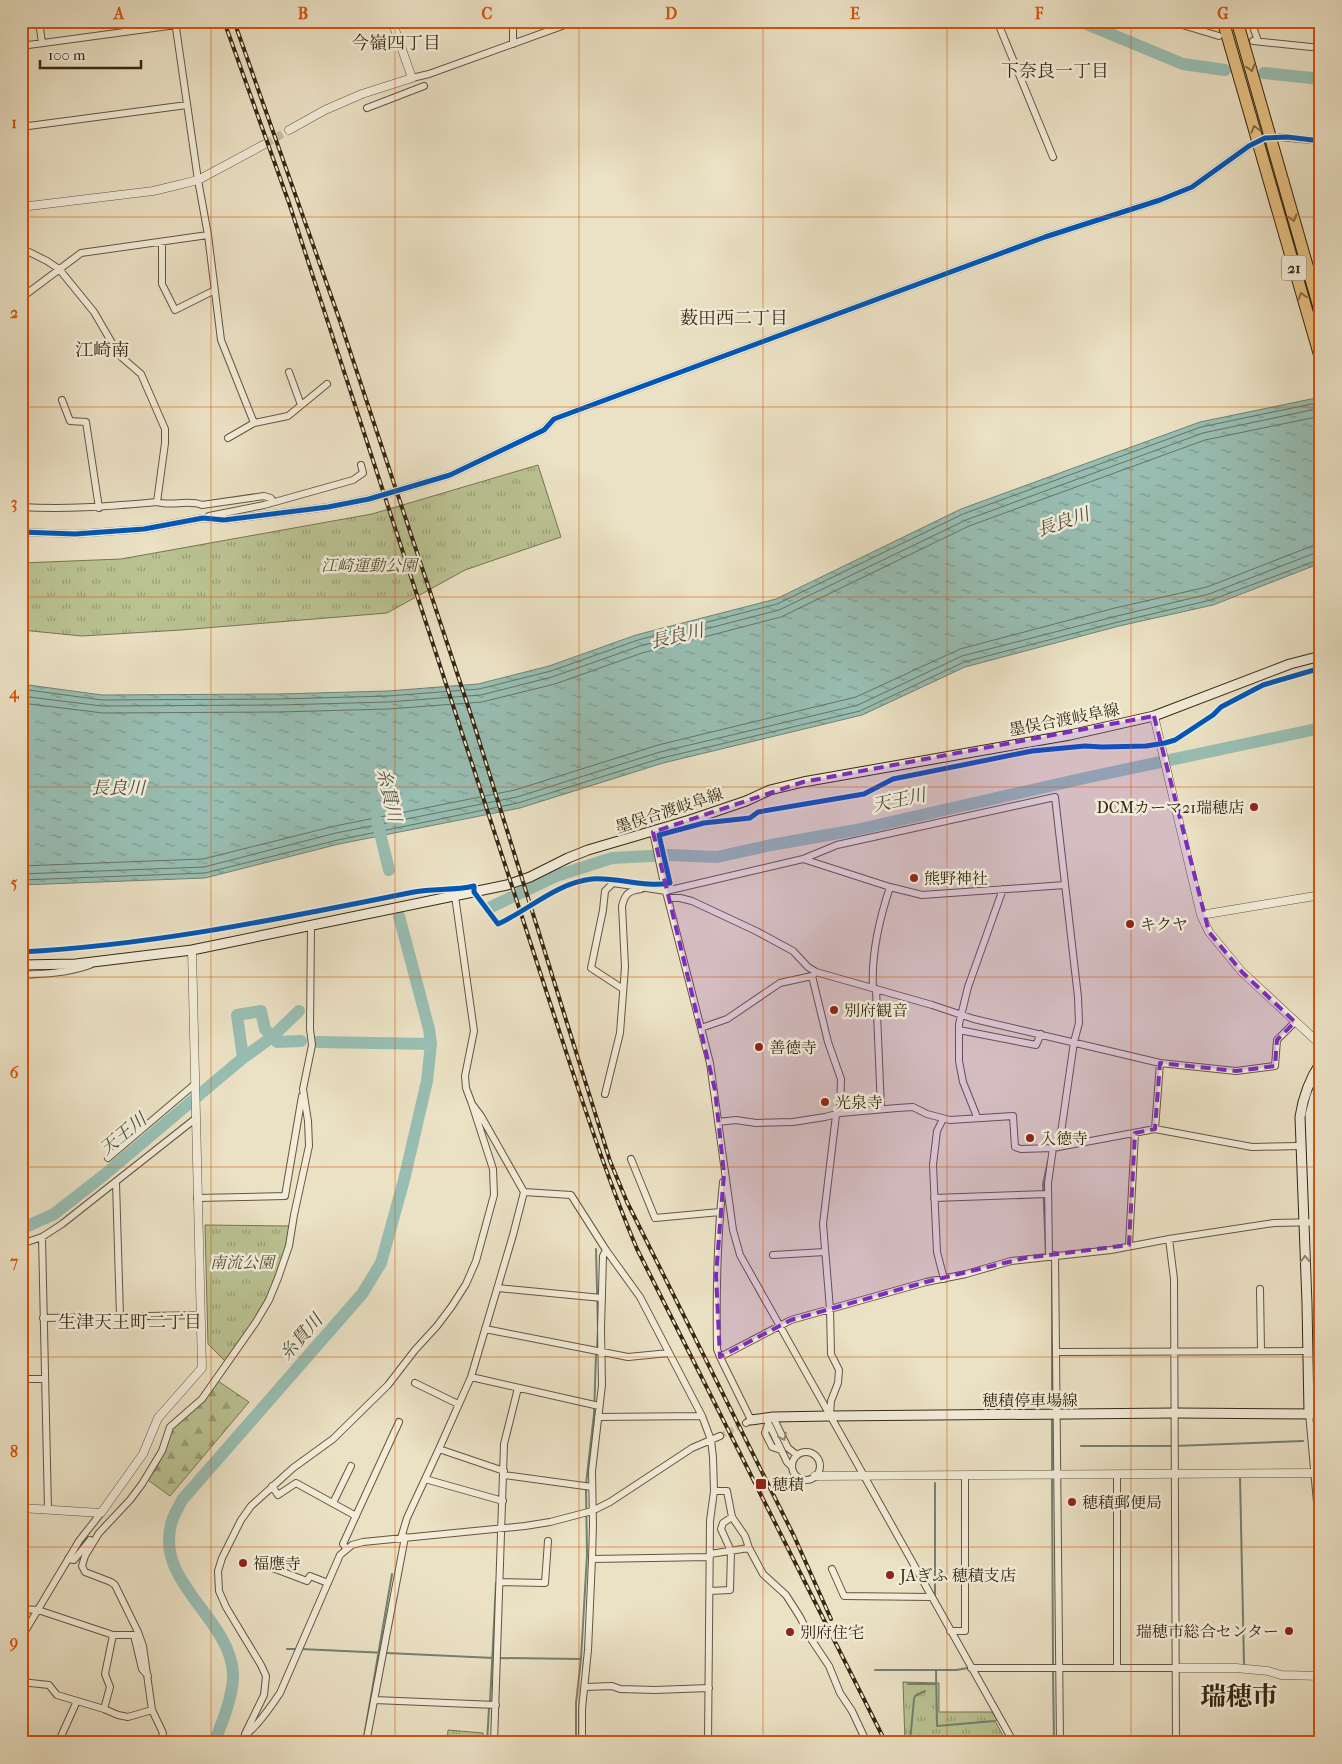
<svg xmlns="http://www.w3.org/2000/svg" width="1342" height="1764" font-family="'IM FELL French Canon','Noto Serif JP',serif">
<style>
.grass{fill:url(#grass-tufts);stroke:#787553}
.forest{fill:url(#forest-firs);stroke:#787553}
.water{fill:url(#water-ripples);stroke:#718273}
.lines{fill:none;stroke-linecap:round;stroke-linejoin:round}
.shore{stroke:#677364;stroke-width:1}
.stream{stroke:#718273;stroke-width:2}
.river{stroke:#98beb3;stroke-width:12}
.minor-tunnel{stroke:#c7bca1;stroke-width:6;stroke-dasharray:6 3;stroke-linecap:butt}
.tertiary-tunnel{stroke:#c7bca1;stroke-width:8;stroke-dasharray:8 4;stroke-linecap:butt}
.minor-casing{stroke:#635640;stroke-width:8}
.tertiary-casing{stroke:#635640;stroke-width:9}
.secondary-casing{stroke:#362814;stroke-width:11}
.trunk-casing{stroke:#362814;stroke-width:13}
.minor{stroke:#f2ecd9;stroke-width:6}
.tertiary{stroke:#f2ecd9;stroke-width:8}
.secondary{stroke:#f2ecd9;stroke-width:9}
.trunk{stroke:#e6c082;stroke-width:11}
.rail-casing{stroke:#362814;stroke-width:4}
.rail{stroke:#f2ecd9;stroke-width:2;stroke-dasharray:5.5;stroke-linecap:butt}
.cycleway-casing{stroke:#f2ecd9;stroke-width:8}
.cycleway{stroke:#0057b8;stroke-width:5}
.oneway{stroke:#856c46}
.oneway2{stroke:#948a76}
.marked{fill:#7b2cbf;fill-opacity:0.2;stroke:#7b2cbf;stroke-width:4;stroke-dasharray:10 6;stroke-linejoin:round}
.grid{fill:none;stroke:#d6540d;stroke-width:1;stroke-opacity:0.55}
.poi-dot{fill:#8f2418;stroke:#f2ecd9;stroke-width:2}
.labels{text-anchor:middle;stroke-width:5;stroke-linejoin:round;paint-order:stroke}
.shield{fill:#f2ecd9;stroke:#6e634f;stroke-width:1}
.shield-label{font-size:15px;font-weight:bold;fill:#362814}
.park-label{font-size:16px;font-style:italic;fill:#574e34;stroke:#f2ecd9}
.street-label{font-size:16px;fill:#362814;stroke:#f2ecd9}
.poi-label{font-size:16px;fill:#362814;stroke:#f2ecd9;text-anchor:start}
.neighbourhood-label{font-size:18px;fill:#362814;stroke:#f2ecd9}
.water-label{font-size:18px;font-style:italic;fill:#4e4e3c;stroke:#f2ecd9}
.town-label{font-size:26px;font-weight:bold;fill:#362814;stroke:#f2ecd9}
.neatline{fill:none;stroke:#d6540d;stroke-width:2}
.grid-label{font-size:16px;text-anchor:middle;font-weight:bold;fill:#d6540d}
</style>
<defs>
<pattern id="grass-tufts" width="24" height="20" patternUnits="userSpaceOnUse" patternTransform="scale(1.25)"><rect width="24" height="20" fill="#bac292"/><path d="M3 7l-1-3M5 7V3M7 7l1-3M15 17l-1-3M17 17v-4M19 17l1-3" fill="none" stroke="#989e76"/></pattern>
<pattern id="forest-firs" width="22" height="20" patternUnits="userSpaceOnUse" patternTransform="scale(1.25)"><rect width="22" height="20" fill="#bac292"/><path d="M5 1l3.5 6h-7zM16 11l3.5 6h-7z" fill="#989e76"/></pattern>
<pattern id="water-ripples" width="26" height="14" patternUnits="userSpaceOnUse" patternTransform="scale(1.25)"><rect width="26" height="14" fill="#98beb3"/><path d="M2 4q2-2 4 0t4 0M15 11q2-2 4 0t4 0" fill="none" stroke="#7d9a90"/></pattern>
</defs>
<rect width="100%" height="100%" fill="#ebe1c4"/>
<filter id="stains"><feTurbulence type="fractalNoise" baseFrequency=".004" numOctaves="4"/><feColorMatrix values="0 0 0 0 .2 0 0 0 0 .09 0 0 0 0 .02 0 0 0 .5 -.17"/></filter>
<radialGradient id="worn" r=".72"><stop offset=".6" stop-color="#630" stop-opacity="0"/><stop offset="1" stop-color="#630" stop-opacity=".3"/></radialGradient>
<!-- grass -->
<path class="grass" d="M538,465L561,537L465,570L387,613L181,630L82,636L21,630V563L121,559L372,514Z
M205,1225L289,1226C283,1280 256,1319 226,1362L208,1344Z
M903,1682L939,1683V1712H992L997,1720L995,1721L1007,1743H905Z
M448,1730L483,1733V1743H447Z"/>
<!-- forest -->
<path class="forest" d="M218,1381L249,1402L170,1496L148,1480L156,1469L164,1452L170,1431Z"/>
<!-- water -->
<path class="water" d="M1321,397V563L1213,605L1119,626L965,667L862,715L663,763L520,808L339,844L205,878L21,885V684L102,695L279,694L388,691L478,684L549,666L636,635L776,599L961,509L1200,422Z"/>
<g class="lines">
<!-- shore -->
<path class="shore" d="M21,689L102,700L279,699L388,696L479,689L551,671L638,640L777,604L963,514L1201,427L1321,402
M21,696L102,706L279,705L388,702L481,695L552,677L640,646L779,610L966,520L1203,433L1321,408
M21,703L103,713L279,712L388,709L482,702L555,684L642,653L781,617L969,526L1205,440L1321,416
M21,866L203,859L335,826L515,790L658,745L856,697L960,649L1115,608L1207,587L1312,546L1321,545
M21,874L204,867L336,833L517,797L660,752L858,705L962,656L1117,616L1209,594L1315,553H1321
M21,880L205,873L338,840L518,803L662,758L860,711L964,662L1118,622L1211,600L1321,559"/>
<!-- stream -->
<path class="stream" d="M596,1249L598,1329L597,1349
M1046,1253L1043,1184L1048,1161
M1052,1410V1270
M1081,1446H1175L1303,1441
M1052,1473V1418
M1240,1477L1244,1664
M1052,1478L1053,1665
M935,1483V1598
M586,1484L594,1414L596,1354
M287,1649H297
M301,1649L494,1658
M499,1658L581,1659
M875,1670H956L968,1668
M936,1670L937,1726L994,1721
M1053,1670L1054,1743
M908,1684H936
M490,1703L496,1583
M750,1739L816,1738
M363,1743L392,1574
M487,1743L489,1708
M576,1743V1703L581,1659L587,1555L586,1488
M913,1743L910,1742L914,1699L915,1696L925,1691
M918,1743L920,1741H927L928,1738H944"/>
<!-- river -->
<path class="river" d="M1079,21L1183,64L1225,70
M1264,73L1321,79
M377,821L389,870
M489,908L556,876L612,858L669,855L717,857L771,845L856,830L1085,778L1321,728
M318,1042L431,1044
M243,1058L237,1015L261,1011L265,1029L277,1042L301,1041
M21,1229L54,1214L104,1175L243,1058L272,1037L299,1011
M214,1743C222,1723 234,1694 233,1673C229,1616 153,1582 172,1521C174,1514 179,1507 182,1500L362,1294L381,1263L404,1180L427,1081L431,1044L429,1029L399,916"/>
<!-- minor-tunnel -->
<path class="minor-tunnel" d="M720,1436L746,1423"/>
<!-- tertiary-tunnel -->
<path class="tertiary-tunnel" d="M265,144L289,130"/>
<!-- minor casing -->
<g class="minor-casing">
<path id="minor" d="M39,21L42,43
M175,21L198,180L208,235L221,340L254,423
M999,21L1000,28L1053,157
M1169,21L1219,36
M1251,21L1258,41
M1253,41L1321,48
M513,44V21
M21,46L176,25
M412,78L429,74L576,21
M367,108L424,86
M21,127L187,105
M1280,137L1321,141
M21,231L23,249
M162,242V284L175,310L215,290
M21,250L23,249L47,261L59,269L94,312L119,355L141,374L165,429V443L157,502
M21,298L81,253L208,235
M289,372L301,405
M62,400L70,421L86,422L99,508
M228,438L254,423L288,416L327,384
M21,507C68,510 110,506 157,502C172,507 187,499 202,505L264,496L271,498L273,502
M209,516L264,505L353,480L363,473L361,465
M21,532L75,534L144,529L203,518L224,520L328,507L369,499L450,475L544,430L554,419L1045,237L1160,200L1192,187L1249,146
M653,832L664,884L710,1063L733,1230L740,1255L1014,1743
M803,859L890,887L922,895L1065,885
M668,898H680L692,901L756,931L793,951L808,967L816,972L932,1005L974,1019L1160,1063L1236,1071L1275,1066L1277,1040L1295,1022
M21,975C44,974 68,973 90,965
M812,976L828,1042L841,1079L840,1113
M873,988C871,954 879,920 890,887
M623,989L591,968L603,910L605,891L613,883L666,891L803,859L837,845L1055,797L1078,997L1079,1023L1074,1042L1059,1147
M876,989L881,1109
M701,1028L727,1019L780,983L812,976L815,973
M959,1030L1036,1045L1041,1034
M605,1094L620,1033L625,967L622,906C625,894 628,891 641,889
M977,1117L963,1082L959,1061V1024L968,987L1003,889
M943,1119L937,1131L933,1165L937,1252L944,1279
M718,1122L736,1120L756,1123L793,1122L825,1117L840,1113L897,1108L913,1107L927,1114L950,1120L1013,1116L1015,1147L1021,1149L1053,1148L1155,1129L1252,1147L1300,1146
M1155,1129L1160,1063
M108,1158L195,1084
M631,1159L655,1218L720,1212
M116,1183L120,1316
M524,1192L571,1195L606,1250L640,1297L702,1416
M197,1198L285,1196L302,1096
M934,1198L1048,1194
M42,1237L48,1509
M1169,1239L1174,1279L1176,1743
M21,1244L42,1237L62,1224L195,1119
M1129,1245L1135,1133
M606,1250L603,1256L601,1329L602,1385L592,1471L593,1524L592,1559L710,1557
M773,1255L825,1252
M1055,1255L1060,1743
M1049,1256L1048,1183L1053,1148
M498,1288L602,1298
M1260,1289L1261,1351
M43,1318L201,1315
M485,1329L628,1357L669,1353
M1056,1352L1308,1351
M720,1357L717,1349C716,1293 717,1238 723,1182
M471,1377L599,1406
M21,1379H45
M415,1383L458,1404
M1309,1413L1321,1547
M830,1414L831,1401L838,1383L839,1370L831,1354L830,1309L823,1224L836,1115
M1321,1414H1319L1321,1436
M598,1417L702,1416L711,1440L713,1457L714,1491L710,1521L708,1743
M773,1417L788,1448L797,1455
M766,1418L787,1462L792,1467
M746,1423L751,1420L720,1357L791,1320L926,1282L966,1274L1011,1261L1111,1250L1169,1239L1274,1223L1321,1222
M768,1424L765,1433L772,1447L781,1450
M439,1449L504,1471
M792 1466a14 14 0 1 1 28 0a14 14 0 1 1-28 0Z
M504,1475L592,1487
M425,1479L503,1501
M272,1486L278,1495L296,1483L356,1516
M714,1491H727L732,1517L745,1536L749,1548L763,1574L786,1595L800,1617L811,1639L829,1666L840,1693L852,1711L867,1743
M333,1503L351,1466
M401,1538L407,1518L439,1449L471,1377L513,1235L524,1192L481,1116L472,1104L466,1088L465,1076L474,1031L455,896
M346,1548L343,1544L399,1422
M710,1554L749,1548
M68,1559L74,1560L90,1540
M262,1564L307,1581L310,1576L328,1583
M832,1569L844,1596L931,1597
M500,1582L545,1583L548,1541
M710,1591L730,1590L731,1551L721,1529L723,1523L732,1517
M21,1609L38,1610L113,1635H134L142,1669L148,1676
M950,1631H965V1476
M21,1638L79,1541L101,1513
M971,1668H1176
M1117,1668V1474
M21,1682L49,1685L57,1695L104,1709L118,1715L128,1717L152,1710
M585,1687L612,1686L620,1689L655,1690L709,1688
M374,1700L496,1705
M104,1709L110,1687L105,1674L113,1635
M245,1734L264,1695L266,1676L261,1665L226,1607L219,1591L218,1571L222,1558L241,1520L251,1506L293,1468L333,1439L388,1385L415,1350L437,1326L452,1306L466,1284L476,1261L494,1195L493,1169L472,1104
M58,1743L77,1701
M160,1743L163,1733L152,1710L143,1646L138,1632L115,1585L111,1582L85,1572L82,1566L85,1556L99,1533L130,1500L142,1484L162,1451L170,1427L202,1399L256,1322L269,1300L278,1278L289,1246L294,1215L309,1146L308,1121L303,1089L312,1045L310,1029L311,927
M241,1743C245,1734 250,1732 256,1725C265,1715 272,1705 280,1693L340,1555L352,1545L363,1542L525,1526L550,1522L592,1511L610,1502L692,1448L720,1436
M366,1743L405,1537
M494,1743L504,1444L518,1388
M582,1743V1709L588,1650L592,1559"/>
</g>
<!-- tertiary casing -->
<g class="tertiary-casing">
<path id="tertiary" d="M289,130L325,110L362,94L412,78L392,21
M21,207L153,191L178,185L198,180L265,144
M1154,716L1201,915L1209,932L1242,972L1321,1045
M1201,915L1321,895
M815,1476L1321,1473
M21,1508L101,1513L143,1454L158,1418L202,1368L192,950
M1176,1668H1236L1268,1671L1281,1675L1321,1676"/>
</g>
<!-- secondary casing -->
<g class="secondary-casing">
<path id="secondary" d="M21,965L76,964L192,950L507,885L530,877L568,858L588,850L690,820L746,801L770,790L803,782L1070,735L1154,716L1290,664L1321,656
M1309,1413L1307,1303L1300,1117C1303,1097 1309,1080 1321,1062
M751,1420L773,1417L830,1416L1175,1413L1319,1414L1317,1305L1310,1115L1315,1096L1321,1082"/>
</g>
<!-- trunk casing -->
<g class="trunk-casing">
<path id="trunk" d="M1223,21L1321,360
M1237,21L1321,314"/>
</g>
<!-- minor -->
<use href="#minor" class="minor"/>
<!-- tertiary -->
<use href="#tertiary" class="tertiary"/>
<!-- secondary -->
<use href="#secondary" class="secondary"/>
<!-- trunk -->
<use href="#trunk" class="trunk"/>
<!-- rail casing -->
<g class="rail-casing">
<path id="rail" d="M224,21L289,203L572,1070C592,1130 612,1190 637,1249L886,1743
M234,21L341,324L472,718L610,1161L627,1202L794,1536L831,1619"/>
</g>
<!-- rail -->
<use href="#rail" class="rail"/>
<!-- cycleway casing -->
<g class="cycleway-casing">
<path id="cycleway" d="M21,532L75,534L144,529L203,518L224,520L328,507L369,499L450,475L544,430L554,419L1045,237L1160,200L1192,187L1249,146L1265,138L1287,137L1321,141
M21,952C155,945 283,918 414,892C433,888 454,891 474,886V892L498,924C529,910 556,883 592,879C618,877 644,888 670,883L659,835L704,823L750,818L758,812L864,794L893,779L1032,751L1085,746L1102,747L1146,746L1165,743L1175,740L1213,715L1221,707L1263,685L1321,668"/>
</g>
<!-- cycleway -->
<use href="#cycleway" class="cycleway"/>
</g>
<!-- one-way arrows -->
<defs><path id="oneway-chevron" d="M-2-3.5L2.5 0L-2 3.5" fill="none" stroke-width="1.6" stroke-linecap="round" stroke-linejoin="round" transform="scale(1.25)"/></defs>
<g class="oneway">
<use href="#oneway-chevron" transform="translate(1251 68) rotate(74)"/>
<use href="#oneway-chevron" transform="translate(1255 129) rotate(-106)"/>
<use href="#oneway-chevron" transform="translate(1293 218) rotate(74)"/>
<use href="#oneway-chevron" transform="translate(1302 296) rotate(-106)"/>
</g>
<g class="oneway2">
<use href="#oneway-chevron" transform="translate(1305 1259) rotate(-93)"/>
<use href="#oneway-chevron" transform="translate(783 1437) rotate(64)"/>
</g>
<!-- marked area -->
<path class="marked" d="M1154,716L1209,932L1242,972L1295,1022L1277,1040L1275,1066L1236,1071L1160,1063L1155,1129L1135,1133L1129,1245L1025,1258L926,1282L791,1320L720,1357L716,1275L724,1174L715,1090L653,832L803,782Z"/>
<!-- grid -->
<path class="grid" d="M211,21V1743M395,21V1743M579,21V1743M763,21V1743M947,21V1743M1131,21V1743M21,217H1321M21,407H1321M21,597H1321M21,787H1321M21,977H1321M21,1167H1321M21,1357H1321M21,1547H1321"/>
<!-- markers -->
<g class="poi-dot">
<circle cx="1254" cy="807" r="5"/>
<circle cx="914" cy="878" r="5"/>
<circle cx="1130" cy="924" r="5"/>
<circle cx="834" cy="1010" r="5"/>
<circle cx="759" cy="1047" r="5"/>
<circle cx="825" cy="1102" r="5"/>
<circle cx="1030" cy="1138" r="5"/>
<rect x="755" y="1478" width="12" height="12" rx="2.5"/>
<circle cx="1072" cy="1502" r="5"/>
<circle cx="243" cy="1563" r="5"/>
<circle cx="890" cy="1575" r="5"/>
<circle cx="1289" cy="1631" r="5"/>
<circle cx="790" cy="1632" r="5"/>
</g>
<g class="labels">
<!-- shield labels -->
<rect class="shield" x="1281.5" y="255.5" width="25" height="25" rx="4"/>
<g class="shield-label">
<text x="1294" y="273">21</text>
</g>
<!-- park labels -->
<g class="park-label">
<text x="369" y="571">江崎運動公園</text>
<text x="242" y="1268">南流公園</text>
</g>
<!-- street labels -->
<g class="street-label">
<text transform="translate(1064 719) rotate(-11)" y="6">墨俣合渡岐阜線</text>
<text transform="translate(669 810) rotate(-18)" y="6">墨俣合渡岐阜線</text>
<text x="1030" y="1406">穂積停車場線</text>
</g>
<!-- poi labels -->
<g class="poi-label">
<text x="1244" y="813" text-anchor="end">DCMカーマ21瑞穂店</text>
<text x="924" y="884">熊野神社</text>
<text x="1140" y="930">キクヤ</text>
<text x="844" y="1016">別府観音</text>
<text x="769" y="1053">善徳寺</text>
<text x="835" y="1108">光泉寺</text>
<text x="1040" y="1144">入徳寺</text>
<text x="772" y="1490">穂積</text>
<text x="1082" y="1508">穂積郵便局</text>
<text x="253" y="1569">福應寺</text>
<text x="900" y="1581">JAぎふ 穂積支店</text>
<text x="1279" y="1637" text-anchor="end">瑞穂市総合センター</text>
<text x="800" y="1638">別府住宅</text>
</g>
<!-- neighbourhood labels -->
<g class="neighbourhood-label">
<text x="396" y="49">今嶺四丁目</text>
<text x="1055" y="77">下奈良一丁目</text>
<text x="734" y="324">薮田西二丁目</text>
<text x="102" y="356">江崎南</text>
<text x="130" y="1328">生津天王町二丁目</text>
</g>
<!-- water labels -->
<g class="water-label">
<text transform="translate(1063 522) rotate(-19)" y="6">長良川</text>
<text transform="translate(677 636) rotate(-13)" y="6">長良川</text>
<text x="118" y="794">長良川</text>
<text transform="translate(389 795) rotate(77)" y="6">糸貫川</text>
<text transform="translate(899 800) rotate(-12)" y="6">天王川</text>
<text transform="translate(123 1134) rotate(-39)" y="6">天王川</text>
<text transform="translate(301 1337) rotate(-49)" y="6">糸貫川</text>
</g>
<!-- town labels -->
<g class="town-label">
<text x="1239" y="1705">瑞穂市</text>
</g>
</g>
<!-- margin -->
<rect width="1342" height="1764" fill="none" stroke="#ebe1c4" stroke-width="55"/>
<!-- scale -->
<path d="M40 60v8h101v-8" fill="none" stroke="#362814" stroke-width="2.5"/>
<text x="48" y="60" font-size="15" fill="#362814" stroke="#f2ecd9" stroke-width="4" paint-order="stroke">100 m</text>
<rect x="28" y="28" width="1286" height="1708" class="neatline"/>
<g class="grid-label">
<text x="119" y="19">A</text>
<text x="303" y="19">B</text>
<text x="487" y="19">C</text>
<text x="671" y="19">D</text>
<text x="855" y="19">E</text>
<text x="1039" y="19">F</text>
<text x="1223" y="19">G</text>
<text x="14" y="128">1</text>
<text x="14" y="318">2</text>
<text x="14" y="508">3</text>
<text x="14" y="698">4</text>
<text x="14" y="888">5</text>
<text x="14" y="1078">6</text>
<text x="14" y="1267">7</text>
<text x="14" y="1457">8</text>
<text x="14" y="1647">9</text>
</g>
<rect width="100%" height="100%" filter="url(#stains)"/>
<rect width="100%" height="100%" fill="url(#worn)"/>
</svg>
